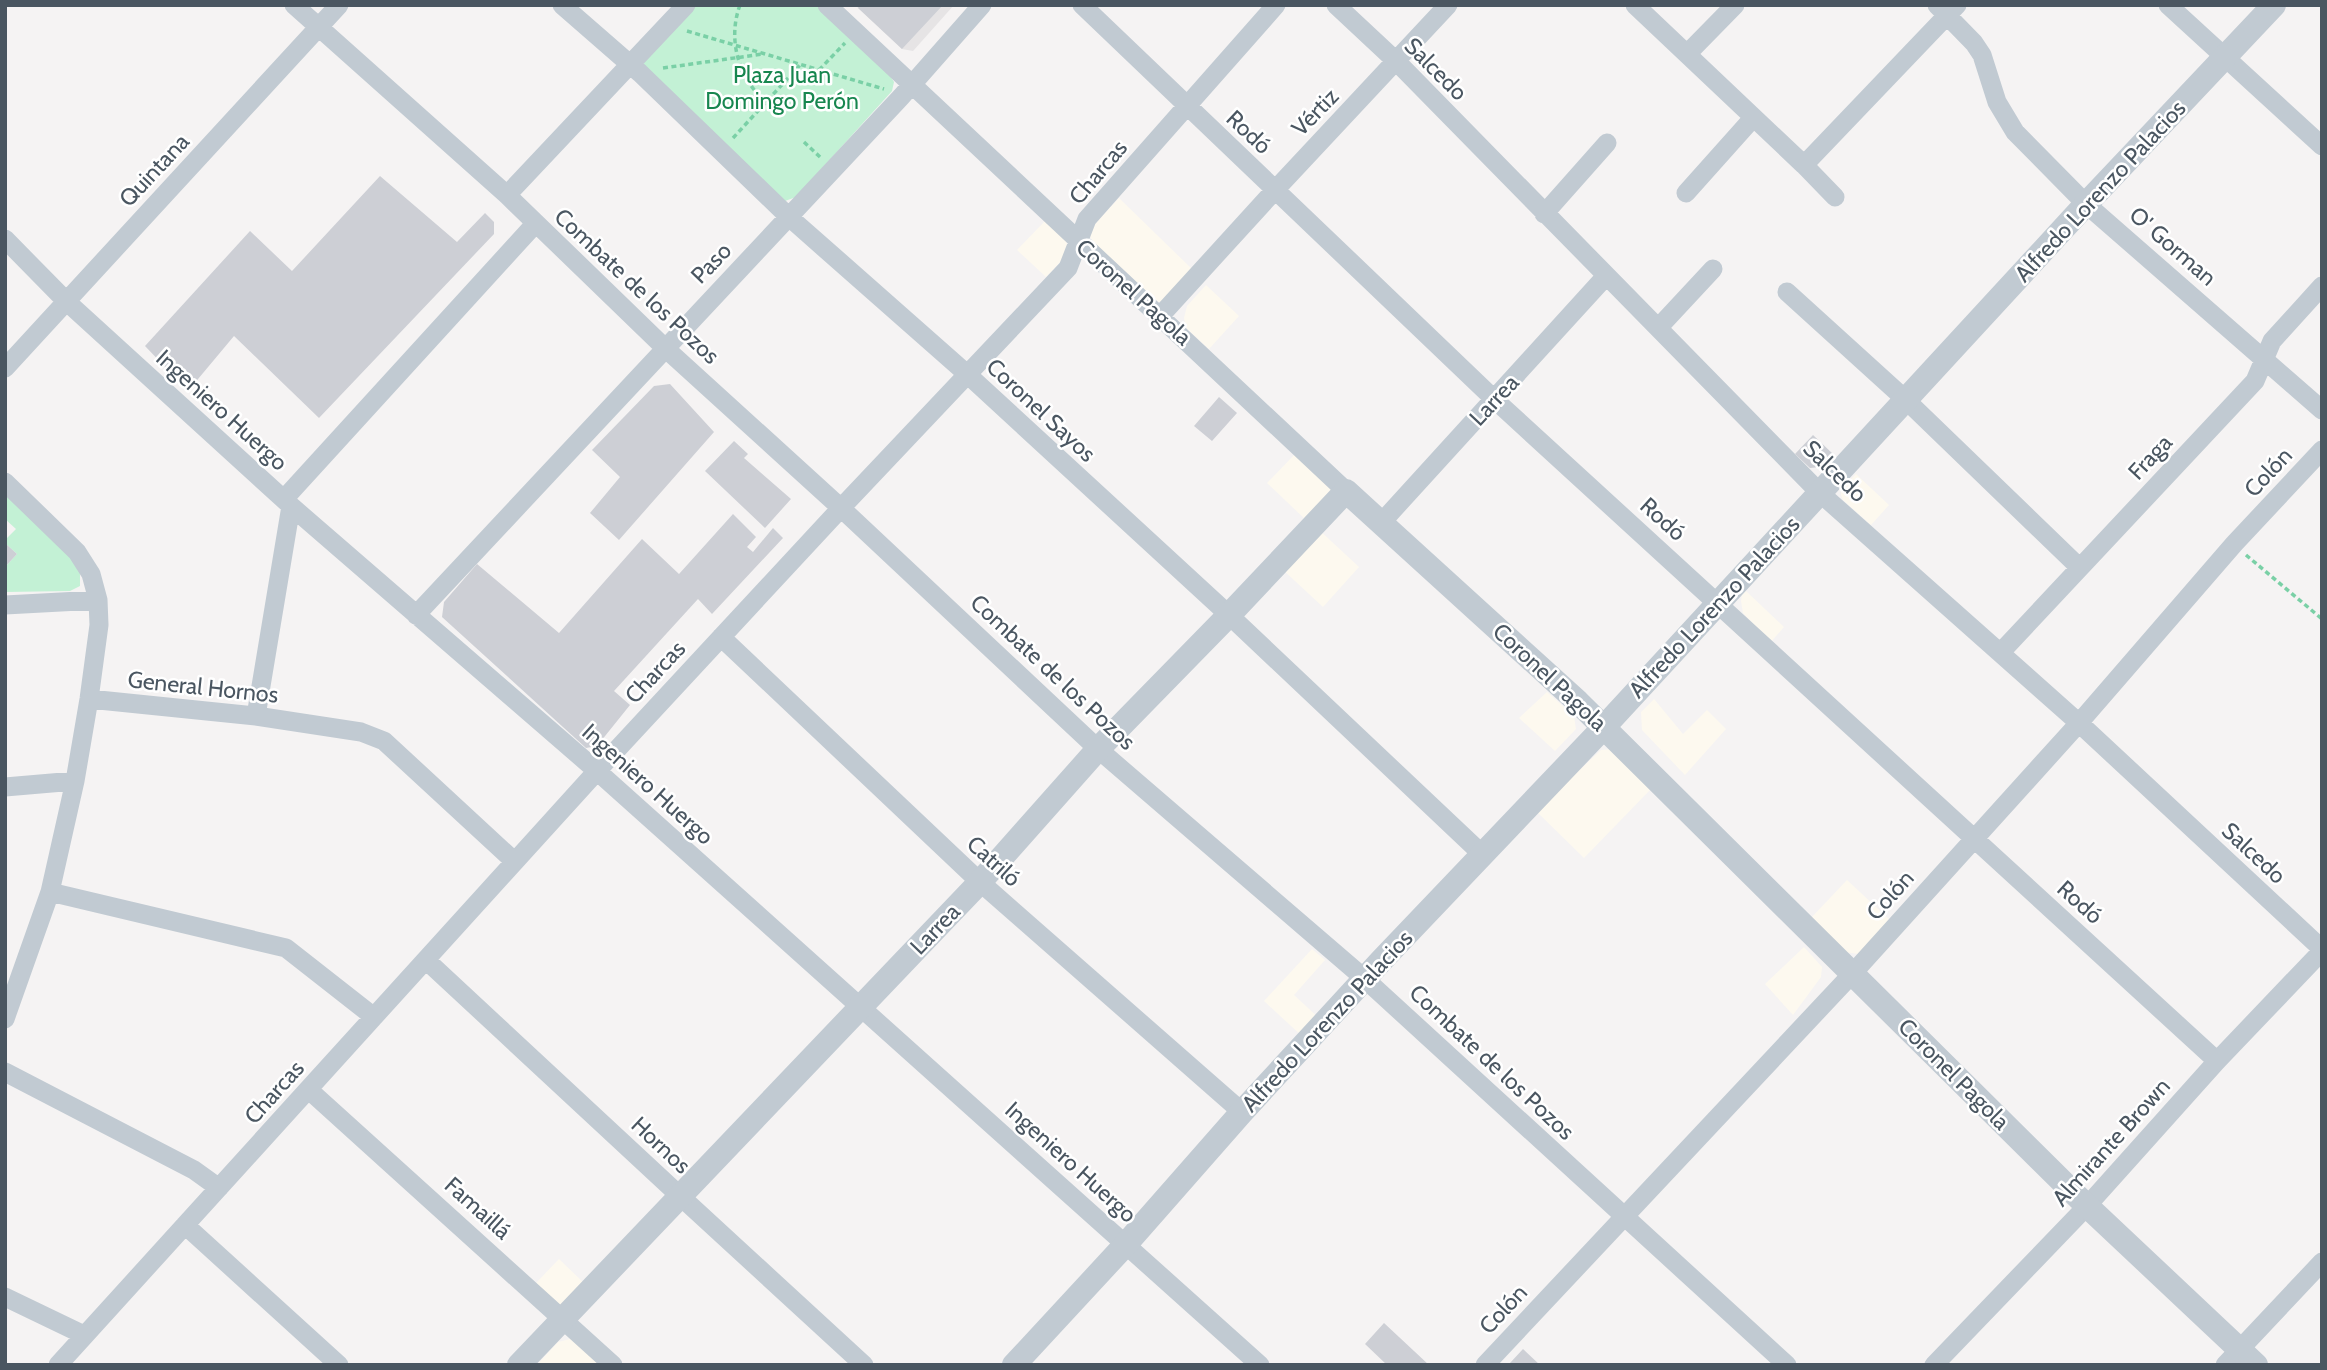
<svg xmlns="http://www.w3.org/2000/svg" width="2327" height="1370" font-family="Cabin,sans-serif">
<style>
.commercial{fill:#fdf9ef}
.education{fill:#e6e4e5}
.green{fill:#c3f1d5}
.building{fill:#cdcfd5}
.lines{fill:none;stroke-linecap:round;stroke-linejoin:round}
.path{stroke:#7ad0a6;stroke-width:3.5;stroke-dasharray:5 3.5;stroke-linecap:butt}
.minor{stroke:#c1cad2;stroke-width:19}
.tertiary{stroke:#c1cad2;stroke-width:24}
.labels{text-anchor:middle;stroke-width:5;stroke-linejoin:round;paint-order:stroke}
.street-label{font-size:23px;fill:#4a5661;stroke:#fff}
.park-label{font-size:23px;fill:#17864f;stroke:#fff}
</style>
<rect width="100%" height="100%" fill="#f5f3f3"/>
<!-- commercial -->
<path class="commercial" d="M1119,198L1193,270L1163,301L1158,302L1092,241L1090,236L1095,224Z
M1045,221L1066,241L1068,247L1064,258L1046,277L1017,250Z
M1206,285L1239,316L1209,349L1186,328L1184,318L1187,306Z
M1297,452L1330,483L1331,490L1307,521L1267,483Z
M1856,474L1889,505L1871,525L1843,500L1841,495V489Z
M1317,528L1359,567L1323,607L1281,568Z
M1746,591L1784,627L1771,642L1743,613L1741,601L1742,595Z
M1547,692L1574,716L1576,729L1555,751L1519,718Z
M1654,699L1683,734L1707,710L1726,729L1685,775L1642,730L1641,712Z
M1614,749L1651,789L1584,858L1536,811L1601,750Z
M1847,880L1891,921L1858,954L1845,952L1811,918Z
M1804,947L1822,967L1821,977L1793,1015L1765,984Z
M1312,949L1325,960L1294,995L1321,1020L1304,1038L1264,1001Z
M559,1259L586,1285L566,1305H559L536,1283Z
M570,1339L576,1340L599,1361L595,1365H537L558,1342Z"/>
<!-- education -->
<path class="education" d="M855,5H954L913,51L902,49Z"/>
<!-- green -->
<path class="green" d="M691,5H817L887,71L894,82L892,91L796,197L785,201L644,71L643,58Z
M5,493L80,564V586L70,591L5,592V567L17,554L5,543V540L16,529L5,519Z"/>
<!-- building -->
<path class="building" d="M860,5H943L902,49L858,8Z
M380,176L457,242L485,213L494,222V234L319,418L234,336L188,391L145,346L250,231L292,271Z
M670,384L714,432L619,540L590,513L620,477L592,450L654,386Z
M1219,397L1237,413L1212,441L1194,426Z
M1813,435L1833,454L1821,467L1810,468L1795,454Z
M734,441L748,454L744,458L791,499L765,528L705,471Z
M733,514L756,537L747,547L753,552L773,528L783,538L712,614L698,599L614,691L630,705L597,746L586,748L442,617L444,602L477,564L559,633L642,539L679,574Z
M5,543L17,554L5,567Z
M1384,1323L1429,1365H1387L1365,1344Z
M1523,1349L1540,1365H1512L1510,1363Z"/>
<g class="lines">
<!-- path -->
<path class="path" d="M740,5C726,43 741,83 771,107
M687,31L884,89
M663,68L763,54
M819,70L845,43
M733,138L801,64
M804,142L820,157
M2246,555L2322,619"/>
<!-- minor -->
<path class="minor" d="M294,5L507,195L665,348L841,508L1098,749L1365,979L1787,1365
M562,5L640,73L789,217L967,374L1229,615L1483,855
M827,5L1346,491
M1082,5L1495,400L2217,1061
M1336,5L1397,62L1820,493L2079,723L2322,949
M1635,5L1804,165L1835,197
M1937,5L1974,43L1982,55L1997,102L2015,132L2086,204L2322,410
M2168,5L2322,146
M1687,54L1735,5
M1804,165L1957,5
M1686,193L1753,118
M507,195L686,5
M1544,214L1607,143
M5,239L66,301L291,506L597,771L1260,1365
M1787,292L1906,400L2079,567
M1161,315L1275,190L1448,5
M1659,327L1713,269
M5,368L339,5
M5,482L77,552L91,574L98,600L99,625L89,699L75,781L50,892L5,1019
M284,499L535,224
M1381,523L1606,276
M5,605L98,600
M416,615L901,97L982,5
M721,637L980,882L1242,1112
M2001,652L2255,381L2272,341L2322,286
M89,699L256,716L361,732L384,741L514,861
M256,716L291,506
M5,787L75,781
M50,892L286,948L374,1017
M426,960L679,1195L864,1365
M5,1072L194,1170L219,1188
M309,1090L613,1365
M185,1225L339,1365
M5,1297L84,1335
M58,1365L597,771L841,508L1068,268L1087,219L1276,5
M1485,1365L1853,973L2079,723L2234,544L2322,450
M1934,1365L2087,1206L2217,1061L2322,951
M2225,1365L2322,1262"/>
<!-- tertiary -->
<path class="tertiary" d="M519,1365L980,882L1098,749L1229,615L1346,491L1578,702L2087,1206L2256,1365
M1014,1365L1126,1244L1242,1112L1381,961L1604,727L2086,204L2274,5"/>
</g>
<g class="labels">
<!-- street labels -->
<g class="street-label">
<text transform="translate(1436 69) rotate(45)" y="8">Salcedo</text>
<text transform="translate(1315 112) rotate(-46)" y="8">Vértiz</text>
<text transform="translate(1249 132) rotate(43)" y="8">Rodó</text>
<text transform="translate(154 170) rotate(-47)" y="8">Quintana</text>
<text transform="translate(1098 172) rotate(-50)" y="8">Charcas</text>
<text transform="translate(2100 191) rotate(-47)" y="8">Alfredo Lorenzo Palacios</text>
<text transform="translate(2173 246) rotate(41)" y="8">O' Gorman</text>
<text transform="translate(711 263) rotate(-46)" y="8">Paso</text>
<text transform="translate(637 286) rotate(43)" y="8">Combate de los Pozos</text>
<text transform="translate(1134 292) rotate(42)" y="8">Coronel Pagola</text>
<text transform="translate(1494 400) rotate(-47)" y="8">Larrea</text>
<text transform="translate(222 410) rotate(42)" y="8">Ingeniero Huergo</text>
<text transform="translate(1041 410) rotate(43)" y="8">Coronel Sayos</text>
<text transform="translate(2150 457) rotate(-47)" y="8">Fraga</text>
<text transform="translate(1835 471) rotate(44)" y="8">Salcedo</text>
<text transform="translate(2268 472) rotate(-47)" y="8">Colón</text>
<text transform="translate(1663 519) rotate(42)" y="8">Rodó</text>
<text transform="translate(1714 607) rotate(-47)" y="8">Alfredo Lorenzo Palacios</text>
<text transform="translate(655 672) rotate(-47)" y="8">Charcas</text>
<text transform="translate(1053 672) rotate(43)" y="8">Combate de los Pozos</text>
<text transform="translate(1550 677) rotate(43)" y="8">Coronel Pagola</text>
<text transform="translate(203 687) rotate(6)" y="8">General Hornos</text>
<text transform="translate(648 784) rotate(42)" y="8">Ingeniero Huergo</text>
<text transform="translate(2254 853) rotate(43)" y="8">Salcedo</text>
<text transform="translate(994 861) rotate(42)" y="8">Catriló</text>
<text transform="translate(1890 895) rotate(-48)" y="8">Colón</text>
<text transform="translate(2080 902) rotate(42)" y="8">Rodó</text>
<text transform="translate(935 929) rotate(-46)" y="8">Larrea</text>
<text transform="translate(1327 1021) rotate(-47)" y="8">Alfredo Lorenzo Palacios</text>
<text transform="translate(1492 1062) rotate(43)" y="8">Combate de los Pozos</text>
<text transform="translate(1954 1074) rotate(45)" y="8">Coronel Pagola</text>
<text transform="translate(274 1092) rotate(-48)" y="8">Charcas</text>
<text transform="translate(2111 1142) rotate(-48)" y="8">Almirante Brown</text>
<text transform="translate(661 1145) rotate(43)" y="8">Hornos</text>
<text transform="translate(1071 1162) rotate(42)" y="8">Ingeniero Huergo</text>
<text transform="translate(478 1208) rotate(42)" y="8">Famaillá</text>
<text transform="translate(1503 1309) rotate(-47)" y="8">Colón</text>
</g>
<!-- park labels -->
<g class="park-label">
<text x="782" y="83">Plaza Juan<tspan x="782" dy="26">Domingo Perón</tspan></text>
</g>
</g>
<!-- border -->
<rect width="2327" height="1370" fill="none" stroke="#4a5661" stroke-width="14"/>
</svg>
